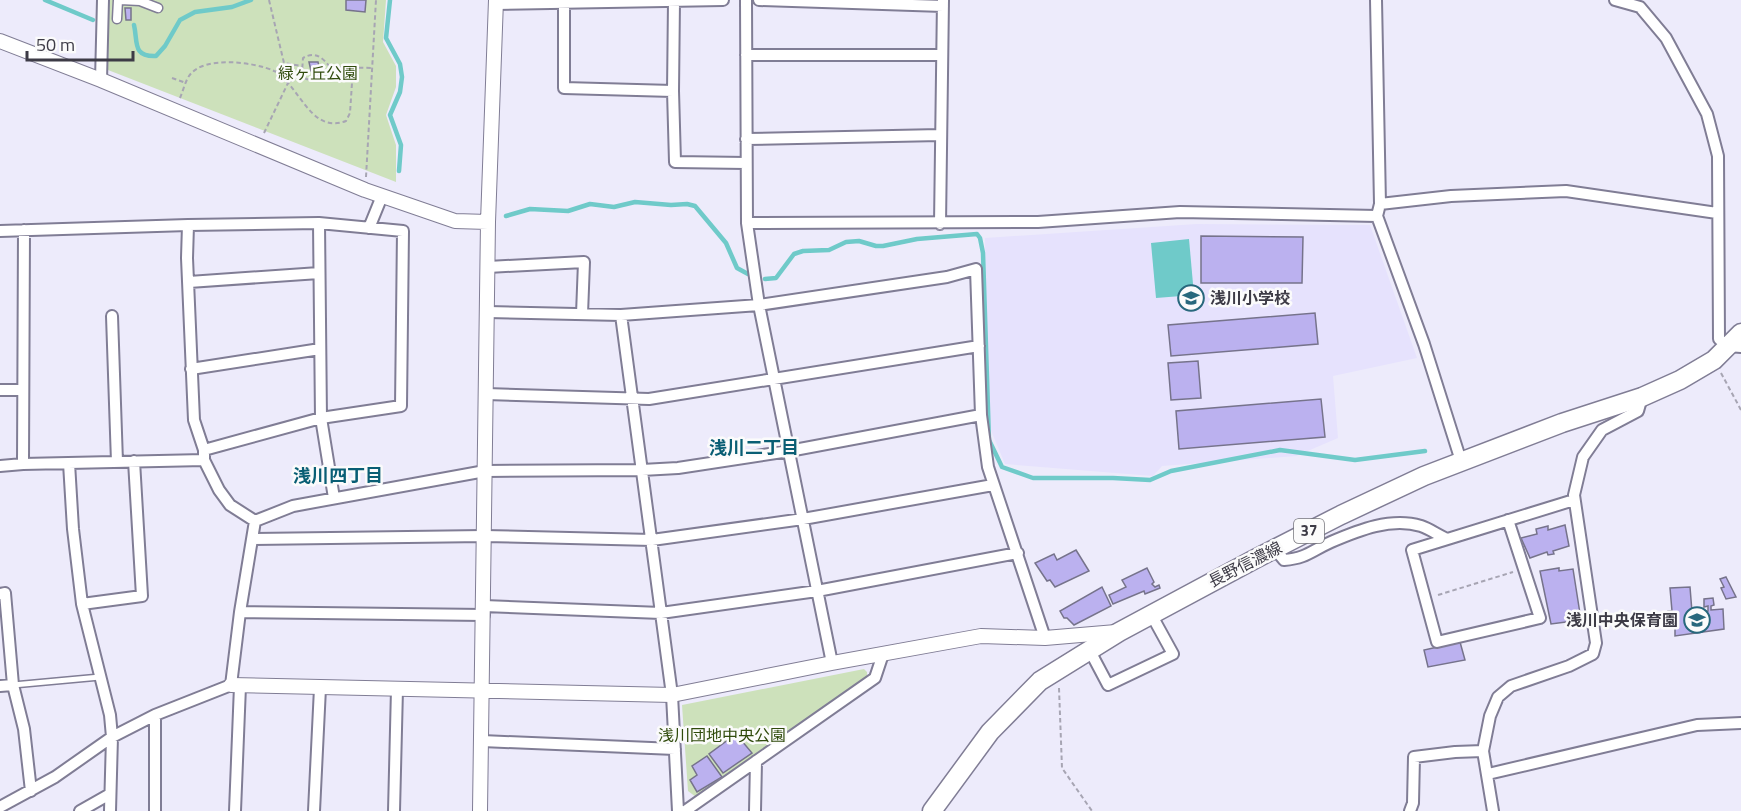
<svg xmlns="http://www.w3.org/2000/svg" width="1741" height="811" font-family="'Titillium Web','Noto Sans JP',sans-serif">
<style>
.built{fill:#e6e2fd}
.green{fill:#cde1bb}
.water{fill:#6fcac9}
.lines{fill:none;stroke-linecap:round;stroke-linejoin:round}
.stream{stroke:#6fcac9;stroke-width:4.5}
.building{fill:#bbb1ef;stroke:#76738b;stroke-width:1.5}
.service-casing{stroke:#807d95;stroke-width:8}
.pedestrian-casing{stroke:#807d95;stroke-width:11}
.minor-casing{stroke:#807d95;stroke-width:14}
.tertiary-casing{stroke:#807d95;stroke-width:16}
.primary-casing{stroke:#807d95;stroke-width:21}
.path{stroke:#a7a5b3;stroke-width:2;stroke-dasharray:4.5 3;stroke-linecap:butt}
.service{stroke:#fff;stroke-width:5}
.pedestrian{stroke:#fff;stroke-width:8}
.minor{stroke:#fff;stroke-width:10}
.tertiary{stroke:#fff;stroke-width:14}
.primary{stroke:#fff;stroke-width:18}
.labels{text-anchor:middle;stroke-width:5;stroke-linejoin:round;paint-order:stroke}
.shield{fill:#fbfbfb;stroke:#76757c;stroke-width:1.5}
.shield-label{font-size:15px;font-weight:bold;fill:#3d3b46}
.park-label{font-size:16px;fill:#304b0c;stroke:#fbfbfb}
.poi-label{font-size:16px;font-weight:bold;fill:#3d3b46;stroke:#fbfbfb;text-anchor:start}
.street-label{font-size:16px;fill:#3d3b46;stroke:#fbfbfb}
.neighbourhood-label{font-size:18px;font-weight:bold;fill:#095e74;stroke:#fbfbfb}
</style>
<rect width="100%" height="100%" fill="#edebfb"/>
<!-- built -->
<path class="built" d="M1197,224L1370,225L1417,358L1333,376L1338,438L1296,456L1162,466L1153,476L1005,464L987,421L985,238Z"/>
<!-- green -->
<path class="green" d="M109,0H386L383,42L396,66V87L386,115L396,145V182L108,70Z
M864,669L867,672V679L702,795L696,797L688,791L682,705Z"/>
<!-- water -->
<path class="water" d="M1189,239L1194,295L1156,298L1151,243Z"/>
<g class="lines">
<!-- stream -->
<path class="stream" d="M45,0L93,20
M390,0L386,38L400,64L402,77L400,92L390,115L401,145L399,171
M134,25C138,42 132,57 156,56L165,46L180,20L195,12L232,7L251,0
M506,216L530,209L568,211L590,204L614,207L635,202L671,205L687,204L695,206L726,243L737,268L748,274
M765,279L776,278L794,254L803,251L829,250L846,242L859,241L876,246H883L917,239L977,234L980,238L983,253L989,440L1002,467L1033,478H1113L1150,480L1171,471L1280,450L1355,460L1425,451"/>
</g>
<!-- building -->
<path class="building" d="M346,0H366L365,12L346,10Z
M125,8H131V20H126Z
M309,62H318L320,71H311Z
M1201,236L1303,237L1302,283H1201Z
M1315,313L1318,344L1171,356L1168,325Z
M1198,361L1201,398L1171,400L1168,363Z
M1321,399L1325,437L1179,449L1176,411Z
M1565,525L1569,546L1553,551L1554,554L1548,555L1547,552L1530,558L1521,538L1537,534L1536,529L1548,526V530Z
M1076,550L1089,571L1055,587L1050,580L1047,581L1035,563L1054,554L1057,560Z
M1147,568L1154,582L1152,584L1155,587L1159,585L1160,588L1145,594L1144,591L1113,604L1109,595L1126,587L1122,580Z
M1559,568V571L1573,569L1581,620L1551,624L1540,571Z
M1726,577L1736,597L1726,599L1721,588L1724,587L1720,579Z
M1102,587L1111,606L1074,625L1067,618H1064L1060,611Z
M1690,587L1692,612L1708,611V606L1704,607V599L1713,598L1714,605L1711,606V610L1723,609L1724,629L1675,636V621L1669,622L1668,611H1672L1670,588Z
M1460,642L1465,660L1428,667L1424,650Z
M736,734L752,753L723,773L709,754Z
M707,756L722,777L697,792L690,780L697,775L692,766Z"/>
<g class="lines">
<!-- service casing -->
<g class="service-casing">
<path id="service" d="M13,685L100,677"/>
</g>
<!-- pedestrian casing -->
<g class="pedestrian-casing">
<path id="pedestrian" d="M120,0L140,1L158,8
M117,19L118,0"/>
</g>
<!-- minor casing -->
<g class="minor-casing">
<path id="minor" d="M746,0L747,223L759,305L832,663
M759,0L943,6
M1376,0L1380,204
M1615,0L1640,7L1666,38L1707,114L1718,156L1719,339L1728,346L1741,347
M674,1L673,91L675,162L746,163
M564,3V88L673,91
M496,4L723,0
M746,55H942
M101,80L103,0
M746,139L940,135
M319,223L321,418L334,498
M747,223L1038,222L1180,212L1377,216
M940,224L943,0
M188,225L187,258L194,420L204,450V460L219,490L230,505L255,521
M369,228L382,196
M0,231L188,225L319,223L403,231L401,406L321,418L204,450
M488,267L584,262L582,314
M189,282L319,273
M488,312L621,315L759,305L947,277L976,269L981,415L988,467L1045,638
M621,315L672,695L678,811
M112,316L117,462
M191,369L320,349
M0,390H22
M486,394L649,399L979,346
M1461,461L1424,344L1377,216L1380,204L1451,196L1566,191L1717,213
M69,463L73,529L82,604L110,715L112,737L110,811
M23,464L24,230
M0,466L23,464L204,460
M1508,520L1540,618L1437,642L1412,550L1574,500
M255,521L293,506L485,471L642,470L678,468L789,451L981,415
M252,539L484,536L652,540L803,519L993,485
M1275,549L1284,560C1307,558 1311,551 1331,542C1359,530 1391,517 1421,526C1430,529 1438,535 1447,539
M0,594L5,593L13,685L24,729L31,791
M82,604L142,596L134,461
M484,606L661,613L817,591L1018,553
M240,612L484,615
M1090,651L1108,685L1173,654L1151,614
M0,686L13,685
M482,741L675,749
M1488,774L1697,725L1741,723
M0,807L55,777L112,737L155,715L231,685L240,612L255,521
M80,811L110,794
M155,811V715
M235,811L240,686
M314,811L320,688
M394,811L397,689
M685,811L875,678L883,654
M755,811L756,761
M1410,811L1413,803L1414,757L1455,752L1483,751
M1493,811L1483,751L1490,716L1498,697L1511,686L1569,666L1593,654L1596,643L1574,495L1583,457L1602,430L1638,411L1642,397"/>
</g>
<!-- tertiary casing -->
<g class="tertiary-casing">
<path id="tertiary" d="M0,41L101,80L365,190L455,221L488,222
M231,685L672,695L832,663L981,636L1045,638L1116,632
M480,811L488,222L496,0"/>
</g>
<!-- primary casing -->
<g class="primary-casing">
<path id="primary" d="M932,811L990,732L1040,681L1119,632L1255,559L1341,515L1424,476L1562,423L1642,397L1680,380L1714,360L1741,333"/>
</g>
<!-- path -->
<path class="path" d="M269,0L284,63L301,66
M330,67C322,57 315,51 303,58L302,72L306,79C317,80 326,79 330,67L373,68
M172,78L186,83
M180,98C183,91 185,82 189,76C203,55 255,62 274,71C280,73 284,79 288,83L302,72
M264,133L288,83C305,102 317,132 346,121L350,113L353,68
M366,177L376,0
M1721,373L1741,410
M1438,595L1513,572
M1059,688L1062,768L1092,811"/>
<!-- service -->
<use href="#service" class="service"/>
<!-- pedestrian -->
<use href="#pedestrian" class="pedestrian"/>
<!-- minor -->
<use href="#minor" class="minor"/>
<!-- tertiary -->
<use href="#tertiary" class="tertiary"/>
<!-- primary -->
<use href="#primary" class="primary"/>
</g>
<!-- icons -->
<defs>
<g id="school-ring" transform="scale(1.35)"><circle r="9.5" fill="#fbfbfb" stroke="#28687d" stroke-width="1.5"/><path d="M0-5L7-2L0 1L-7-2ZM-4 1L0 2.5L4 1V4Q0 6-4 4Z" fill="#28687d"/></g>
</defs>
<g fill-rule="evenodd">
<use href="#school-ring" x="1191" y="298"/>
<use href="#school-ring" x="1697" y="620"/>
</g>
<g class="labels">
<!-- shield labels -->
<rect class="shield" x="1294" y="519" width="30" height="24" rx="4.5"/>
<g class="shield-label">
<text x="1309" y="536">37</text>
</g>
<!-- park labels -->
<g class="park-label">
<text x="318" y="79">緑ヶ丘公園</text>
<text x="722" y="741">浅川団地中央公園</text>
</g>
<!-- poi labels -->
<g class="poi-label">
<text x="1210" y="304">浅川小学校</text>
<text x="1678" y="626" text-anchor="end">浅川中央保育園</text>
</g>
<!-- street labels -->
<g class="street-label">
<text transform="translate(1245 564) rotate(-27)" y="6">長野信濃線</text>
</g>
<!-- neighbourhood labels -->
<g class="neighbourhood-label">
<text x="754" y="454">浅川二丁目</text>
<text x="338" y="482">浅川四丁目</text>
</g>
</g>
<!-- scale -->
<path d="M27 51v9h106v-9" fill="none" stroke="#3d3b46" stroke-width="3"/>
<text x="36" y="51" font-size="18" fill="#3d3b46" stroke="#fbfbfb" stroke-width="4.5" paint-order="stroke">50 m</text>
</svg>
